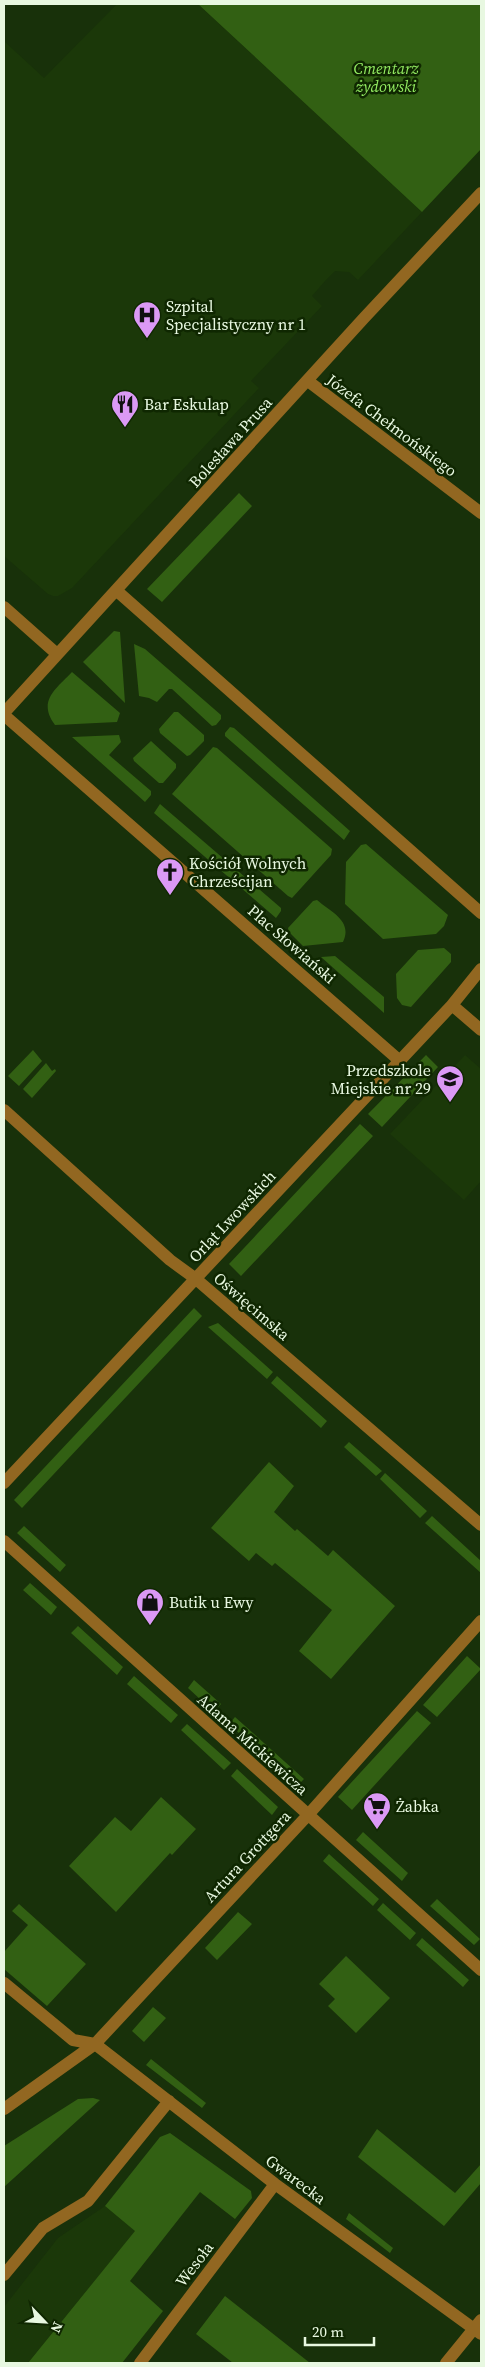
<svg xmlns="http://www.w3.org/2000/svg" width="485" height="2367" font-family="'Source Serif 4',serif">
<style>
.built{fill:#1b3809}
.green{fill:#326013}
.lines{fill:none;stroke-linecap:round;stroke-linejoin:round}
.minor{stroke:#926721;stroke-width:12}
.labels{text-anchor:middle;stroke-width:5;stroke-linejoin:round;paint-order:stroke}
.park-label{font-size:16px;font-style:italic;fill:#93eb61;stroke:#0f2701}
.poi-label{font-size:16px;fill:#e8f8e1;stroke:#0f2701;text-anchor:start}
.street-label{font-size:16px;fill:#e8f8e1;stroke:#0f2701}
</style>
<rect width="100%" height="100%" fill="#18310a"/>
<!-- built -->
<path class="built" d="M117,4H198L422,212L358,280L349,272L335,271L325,281L312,296L322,306L251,381L259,388L72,588L58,596H53L48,594L4,556V41L44,78Z
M465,1055L481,1069V1181L464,1200L390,1134Z
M105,2206L136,2231L28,2363H4V2307L58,2238Z"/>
<!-- green -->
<path class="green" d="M198,4H481V149L422,212Z
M239,493L252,506L162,602L147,589Z
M114,631L120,632L125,703L83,662Z
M134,644L145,649L221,715V719L216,725L212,726L172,689H169L157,702L149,698L139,696Z
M72,672L120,713L117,722L55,725C37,701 56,689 72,672Z
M174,712H178L204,735V741L190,755L187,756L160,733L159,729Z
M230,727L234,728L350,831L344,840L225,736V733Z
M119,735L121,742L109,755L151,791V795L145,802L72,737Z
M151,741L176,764V768L163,783H159L134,761L133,758Z
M213,747L217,748L332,849L331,855L292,898L288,896L172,794Z
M160,804L281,908V911L276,918L154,813Z
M366,844L448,915L444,926L436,934L383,939L345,904L346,862L361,845Z
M317,900C331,912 353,921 343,942L303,946L289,932L288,928L313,901Z
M444,948L451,954V962L411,1007L402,1005L397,998L396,974L418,950Z
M335,956L384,997V1013L321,957Z
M33,1050L42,1061L19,1086L8,1076Z
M426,1055L438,1067L382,1127L368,1114Z
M46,1063L52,1071L55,1069L56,1071L32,1098L23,1089Z
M360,1124L373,1136L241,1276L229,1264Z
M194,1308L202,1316L22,1508L14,1500Z
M218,1323L273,1372L267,1379L208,1327Z
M277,1376L327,1421L321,1428L271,1383Z
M349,1442L382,1471L376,1476L344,1447Z
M269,1462L294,1486L274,1512L295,1531L297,1529L328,1556L333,1550L395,1606L331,1679L299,1651L332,1610L275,1563L272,1566L256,1553L249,1561L211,1528Z
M385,1473L427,1511L420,1518L380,1479Z
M432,1516L481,1561V1573L425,1523Z
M24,1526L66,1565L60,1572L17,1533Z
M30,1583L57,1607L51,1615L23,1590Z
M78,1626L123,1667L117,1675L71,1633Z
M467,1656L481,1669L437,1717L423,1705Z
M134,1676L178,1715L171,1723L127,1684Z
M194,1680L221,1704L214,1712L188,1688Z
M417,1711L431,1723L352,1810L338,1797Z
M235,1717L304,1779L297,1786L229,1724Z
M187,1724L231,1763L224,1770L181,1730Z
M237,1769L278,1807L272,1815L231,1776Z
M161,1797L196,1829L172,1855L170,1853L116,1912L69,1866L115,1817L131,1831Z
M363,1832L408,1873L402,1881L356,1840Z
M329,1854L379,1899L373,1906L323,1861Z
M437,1899L480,1939L474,1945L430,1906Z
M383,1903L416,1933L410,1940L377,1910Z
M19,1904L86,1964L47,2006L4,1969V1952L28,1925L12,1911Z
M238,1912L252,1924L217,1960L205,1948Z
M422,1938L469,1980L463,1987L416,1945Z
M346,1956L390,1998L356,2033L328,2006L335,1999L319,1984Z
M153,2007L166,2018L144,2042L132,2031Z
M151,2059L206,2103L202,2108L146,2065Z
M93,2098L100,2100L4,2187V2146L78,2099Z
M377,2129L455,2193L481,2164V2183L444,2226L358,2157Z
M170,2133L251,2191L252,2198L235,2219L200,2192L130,2281L163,2311L122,2363H28L135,2231L105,2206L160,2137Z
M349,2213L393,2248L390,2253L346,2219Z
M225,2296L310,2363H233L196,2334Z"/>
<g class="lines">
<!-- minor -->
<path class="minor" d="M308,381L481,513
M117,591L481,913
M4,607L57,654
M4,713L364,318L481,193
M4,715L400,1061
M452,1005L481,1030
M4,1110L170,1260L196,1279L481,1525
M4,1483L452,1005L481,969
M4,1541L481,1970
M4,1983L73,2040L95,2044L275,2184L481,2334
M4,2109L95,2044L308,1815L481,1621
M4,2275L43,2228L88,2201L169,2101
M140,2363L275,2184
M446,2363L481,2320"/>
</g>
<!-- icons -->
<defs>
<g id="hospital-pin" transform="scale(1.4375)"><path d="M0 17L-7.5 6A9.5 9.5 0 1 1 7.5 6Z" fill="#db99f5" stroke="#0f2701"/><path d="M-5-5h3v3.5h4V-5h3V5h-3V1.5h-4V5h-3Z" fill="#111"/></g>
<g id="restaurant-pin" transform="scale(1.4375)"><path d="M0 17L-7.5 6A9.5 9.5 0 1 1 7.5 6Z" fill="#db99f5" stroke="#0f2701"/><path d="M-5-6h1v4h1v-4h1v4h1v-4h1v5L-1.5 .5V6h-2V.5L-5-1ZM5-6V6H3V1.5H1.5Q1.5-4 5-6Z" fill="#111"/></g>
<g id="church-pin" transform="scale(1.4375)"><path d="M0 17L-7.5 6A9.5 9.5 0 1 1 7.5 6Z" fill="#db99f5" stroke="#0f2701"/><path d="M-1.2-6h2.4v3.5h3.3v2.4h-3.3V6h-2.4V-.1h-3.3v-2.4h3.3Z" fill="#111"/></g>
<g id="school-pin" transform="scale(1.4375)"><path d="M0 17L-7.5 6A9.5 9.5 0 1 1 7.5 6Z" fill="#db99f5" stroke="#0f2701"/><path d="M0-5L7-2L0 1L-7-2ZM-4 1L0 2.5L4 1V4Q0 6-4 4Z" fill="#111"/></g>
<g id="shop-pin" transform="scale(1.4375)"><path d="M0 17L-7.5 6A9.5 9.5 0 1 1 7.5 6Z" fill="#db99f5" stroke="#0f2701"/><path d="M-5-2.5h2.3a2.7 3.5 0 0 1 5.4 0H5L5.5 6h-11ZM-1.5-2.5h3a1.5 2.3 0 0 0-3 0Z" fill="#111"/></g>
<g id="supermarket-pin" transform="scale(1.4375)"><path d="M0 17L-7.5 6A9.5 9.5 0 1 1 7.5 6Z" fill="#db99f5" stroke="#0f2701"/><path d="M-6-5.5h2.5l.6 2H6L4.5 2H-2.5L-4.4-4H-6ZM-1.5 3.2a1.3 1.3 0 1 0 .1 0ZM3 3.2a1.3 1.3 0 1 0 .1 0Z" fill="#111"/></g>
</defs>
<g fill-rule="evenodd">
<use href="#hospital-pin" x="147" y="315"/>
<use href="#restaurant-pin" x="125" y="404"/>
<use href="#church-pin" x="170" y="872"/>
<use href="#school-pin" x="450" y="1079"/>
<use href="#shop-pin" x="150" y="1602"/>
<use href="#supermarket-pin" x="377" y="1806"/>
</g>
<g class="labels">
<!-- park labels -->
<g class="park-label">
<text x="386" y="74">Cmentarz<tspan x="386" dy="18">żydowski</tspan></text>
</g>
<!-- poi labels -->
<g class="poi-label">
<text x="166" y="312">Szpital<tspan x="166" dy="18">Specjalistyczny nr 1</tspan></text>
<text x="144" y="410">Bar Eskulap</text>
<text x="189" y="869">Kościół Wolnych<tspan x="189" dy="18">Chrześcijan</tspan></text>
<text x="431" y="1076" text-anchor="end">Przedszkole<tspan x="431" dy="18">Miejskie nr 29</tspan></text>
<text x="169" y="1608">Butik u Ewy</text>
<text x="396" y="1812">Żabka</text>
</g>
<!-- street labels -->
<g class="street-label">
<text transform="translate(392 425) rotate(37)" y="6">Józefa Chełmońskiego</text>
<text transform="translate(230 442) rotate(-48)" y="6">Bolesława Prusa</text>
<text transform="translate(292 944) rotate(41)" y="6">Plac Słowiański</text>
<text transform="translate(232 1216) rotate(-47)" y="6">Orląt Lwowskich</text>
<text transform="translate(252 1306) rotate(41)" y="6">Oświęcimska</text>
<text transform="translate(253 1744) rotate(42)" y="6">Adama Mickiewicza</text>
<text transform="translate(247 1856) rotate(-47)" y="6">Artura Grottgera</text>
<text transform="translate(296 2179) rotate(37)" y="6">Gwarecka</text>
<text transform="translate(194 2264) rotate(-53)" y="6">Wesoła</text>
</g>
</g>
<!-- border -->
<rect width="485" height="2367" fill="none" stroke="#e8f8e1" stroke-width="10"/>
<!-- north arrow -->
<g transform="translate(45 2322) rotate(115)" stroke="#0f2701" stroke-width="4" paint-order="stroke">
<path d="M0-4L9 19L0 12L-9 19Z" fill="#e8f8e1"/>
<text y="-8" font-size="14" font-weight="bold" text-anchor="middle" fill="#e8f8e1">N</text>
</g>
<!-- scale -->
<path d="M305 2337v8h69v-8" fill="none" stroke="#e8f8e1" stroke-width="2.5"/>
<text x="312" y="2337" font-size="15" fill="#e8f8e1" stroke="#0f2701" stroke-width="4" paint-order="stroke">20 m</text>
</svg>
